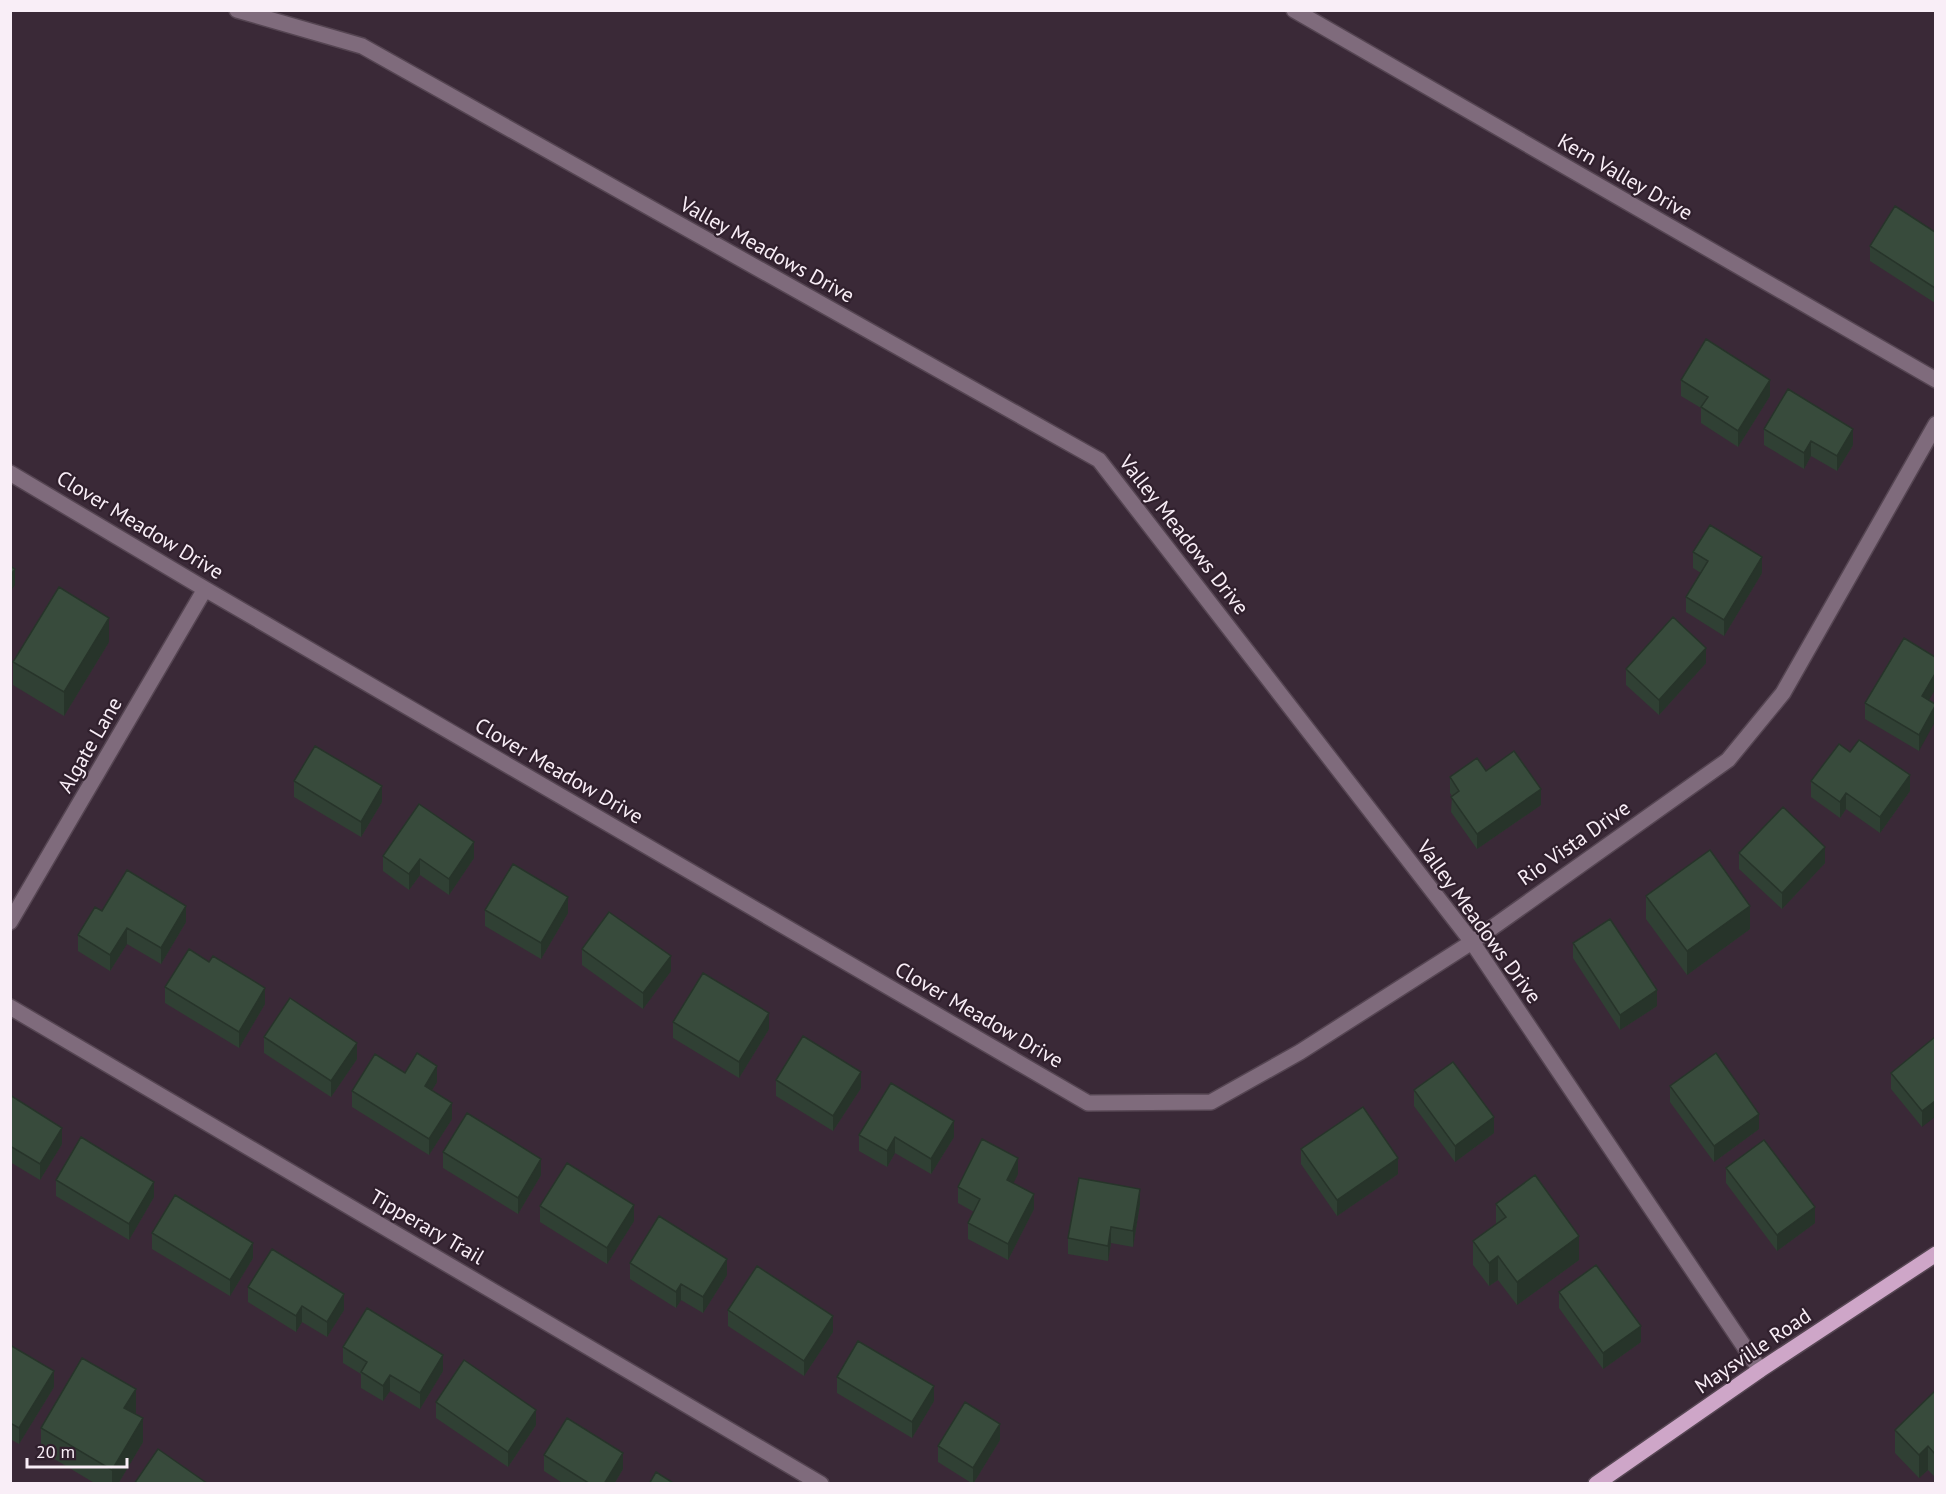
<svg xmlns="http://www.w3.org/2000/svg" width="1946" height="1494" font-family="'PT Sans',sans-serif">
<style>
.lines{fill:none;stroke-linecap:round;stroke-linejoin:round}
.minor-casing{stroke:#554552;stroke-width:18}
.major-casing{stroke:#554552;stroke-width:18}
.minor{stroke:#7f6b7c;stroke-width:15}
.major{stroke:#cea6c8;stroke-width:15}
.wall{fill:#304034}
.shaded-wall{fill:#27342a}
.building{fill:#384b3c;stroke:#27342a;stroke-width:1.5}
.labels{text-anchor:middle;stroke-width:4.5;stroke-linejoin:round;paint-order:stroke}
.street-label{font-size:21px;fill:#f9eef7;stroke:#30202d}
</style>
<rect width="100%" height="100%" fill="#3a2937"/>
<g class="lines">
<!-- minor casing -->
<g class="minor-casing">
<path id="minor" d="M237,10L362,46L1099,460L1472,942L1760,1370
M1294,10L1936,380
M10,473L205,589L1088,1103L1211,1102L1300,1052L1472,942L1728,760L1783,693L1936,424
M10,922L205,589
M10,1007L821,1484"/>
</g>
<!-- major casing -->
<g class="major-casing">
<path id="major" d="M1596,1484L1760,1370L1936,1254"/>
</g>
<!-- minor -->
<use href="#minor" class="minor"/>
<!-- major -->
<use href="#major" class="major"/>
</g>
<!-- wall -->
<path class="wall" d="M1935,232V303L1870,261V246Z
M1681,380L1770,396L1738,447L1701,423V408L1681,396Z
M1764,429L1853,445L1837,471L1811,456L1804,469L1764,445Z
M1693,552L1762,573L1724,636L1686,612V597L1701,573L1693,568Z
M109,642L64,716L13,685V662Z
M1706,663L1659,715L1626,685V669Z
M1929,701L1919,751L1865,719V703Z
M1486,771L1541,805L1477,849L1451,812L1452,796L1450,793V777Z
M294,781L382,802L361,837L294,797Z
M1811,781L1910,791L1880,833L1846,809L1840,818L1811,797Z
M1739,853L1825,863L1782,909L1739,869Z
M383,856L474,858L449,895L420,875L409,890L383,871Z
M1646,896L1750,929L1687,975L1646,919Z
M485,910L568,913L541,959L485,926Z
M102,911L186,922L161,964L127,944L110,971L78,951V935Z
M1573,943L1657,1006L1620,1030L1573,958Z
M582,949L671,971L643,1009L582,965Z
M165,987L265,1004L239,1048L165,1003Z
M673,1022L769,1029L739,1078L673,1038Z
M264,1037L357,1059L331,1097L264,1053Z
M1935,1037L1922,1127L1891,1089V1073Z
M405,1073L437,1082L432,1090L452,1119L429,1155L352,1107V1091Z
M776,1080L861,1088L833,1131L776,1096Z
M1670,1086L1759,1129L1714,1162L1670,1102Z
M1414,1090L1494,1133L1455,1162L1414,1106Z
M10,1095L62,1144L40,1180L10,1162Z
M859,1135L954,1137L931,1174L895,1153L887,1167L859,1151Z
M1301,1149L1398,1174L1337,1216L1301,1164Z
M443,1152L541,1175L518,1214L443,1168Z
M1726,1168L1815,1223L1777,1251L1726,1183Z
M1018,1174L1013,1183L1034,1209L1008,1260L968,1239V1223L974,1212L958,1203V1187Z
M56,1180L154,1197L129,1240L56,1196Z
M1140,1204L1133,1247L1111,1243L1108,1261L1068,1254V1238Z
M1496,1204L1579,1260L1517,1305L1498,1280L1489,1286L1473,1265V1241L1496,1225Z
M540,1206L634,1221L607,1264L540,1222Z
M152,1233L253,1258L230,1296L152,1249Z
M630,1263L727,1275L703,1313L681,1300L676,1308L630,1279Z
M248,1287L344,1310L327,1337L302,1322L296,1332L248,1302Z
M1559,1292L1641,1342L1603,1369L1559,1308Z
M728,1310L833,1332L804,1376L728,1326Z
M10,1345L54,1387L19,1444L10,1439Z
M343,1347L443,1371L420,1409L390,1391L383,1401L361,1388V1374L343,1363Z
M837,1377L934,1401L912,1438L837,1393Z
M1935,1391V1477L1928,1470L1919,1478L1895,1453V1430Z
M436,1402L536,1425L508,1467L436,1418Z
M136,1412L135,1414L143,1442L118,1484H96L41,1451V1428Z
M1000,1440L973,1484L938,1462V1446Z
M544,1455L623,1469L614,1484H564L544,1471Z"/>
<!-- shaded-wall -->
<path class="shaded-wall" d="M1770,380V396L1738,447V431Z
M1853,429V445L1837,471V456Z
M1811,441V456L1804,469V453Z
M1762,557V573L1724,636V620Z
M15,569V585L10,592V576Z
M109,618V642L64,716V692Z
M1706,648V663L1659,715V700Z
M1935,674V690L1922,712V696Z
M1935,706V722L1919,751V735Z
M1910,775V791L1880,833V817Z
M382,786V802L361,837V822Z
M1541,789V805L1477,849V834Z
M1846,793V809L1840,818V802Z
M474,842V858L449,895V879Z
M1825,847V863L1782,909V893Z
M420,859V875L409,890V874Z
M568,897V913L541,959V943Z
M186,906V922L161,964V948Z
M1750,906V929L1687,975V951Z
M127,928V944L110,971V955Z
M671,956V971L643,1009V993Z
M265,988V1004L239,1048V1032Z
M1657,990V1006L1620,1030V1015Z
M769,1013V1029L739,1078V1062Z
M357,1043V1059L331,1097V1081Z
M437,1066V1082L425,1102V1086Z
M861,1072V1088L833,1131V1116Z
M1935,1101V1117L1922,1127V1111Z
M452,1103V1119L429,1155V1139Z
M1759,1114V1129L1714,1162V1146Z
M1494,1117V1133L1455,1162V1146Z
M954,1121V1137L931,1174V1159Z
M62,1128V1144L40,1180V1164Z
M895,1137V1153L887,1167V1151Z
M1018,1158V1174L1007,1196V1180Z
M1398,1158V1174L1337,1216V1200Z
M541,1159V1175L518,1214V1198Z
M154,1182V1197L129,1240V1224Z
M1140,1189V1204L1133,1247V1231Z
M1034,1194V1209L1008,1260V1244Z
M634,1205V1221L607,1264V1248Z
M1815,1207V1223L1777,1251V1235Z
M1111,1227V1243L1108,1261V1246Z
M1579,1236V1260L1517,1305V1282Z
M253,1243V1258L230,1296V1280Z
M1498,1256V1280L1489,1286V1263Z
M727,1259V1275L703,1313V1297Z
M681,1284V1300L676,1308V1292Z
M344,1294V1310L327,1337V1322Z
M302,1306V1322L296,1332V1316Z
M833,1316V1332L804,1376V1361Z
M1641,1326V1342L1603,1369V1353Z
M443,1355V1371L420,1409V1393Z
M54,1371V1387L19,1444V1428Z
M390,1375V1391L383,1401V1386Z
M934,1386V1401L912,1438V1422Z
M136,1389V1412L124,1431V1408Z
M536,1410V1425L508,1467V1452Z
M143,1418V1442L118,1484H112V1470Z
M1000,1424V1440L973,1484V1468Z
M1928,1446V1470L1919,1478V1455Z
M623,1453V1469L614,1484H604Z"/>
<!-- building -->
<path class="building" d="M1895,206L1935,232V288L1870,246Z
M1706,339L1770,380L1738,431L1701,407L1708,397L1681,380Z
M1788,389L1853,429L1837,456L1811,441L1804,453L1764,429Z
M1710,525L1762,557L1724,620L1686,597L1708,561L1693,552Z
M10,566L15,569L10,576Z
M59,587L109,618L64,692L13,662Z
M1673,617L1706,648L1659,700L1626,669Z
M1904,638L1935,657V674L1922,696L1935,704V706L1919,735L1865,703Z
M1859,740L1910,775L1880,817L1846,793L1840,802L1811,781L1839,744L1850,752Z
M315,746L382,786L361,822L294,781Z
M1514,751L1541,789L1477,834L1451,797L1459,791L1450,777L1477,758L1486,771Z
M419,804L474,842L449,879L420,859L409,874L383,856Z
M1783,807L1825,847L1782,893L1739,853Z
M1710,850L1750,906L1687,951L1646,896Z
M513,864L568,897L541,943L485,910Z
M127,870L186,906L161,948L127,928L110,955L78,935L95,907L102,911Z
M609,912L671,956L643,993L582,949Z
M1610,919L1657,990L1620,1015L1573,943Z
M189,949L209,962L213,956L265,988L239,1032L165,987Z
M703,973L769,1013L739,1062L673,1022Z
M290,998L357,1043L331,1081L264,1037Z
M803,1036L861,1072L833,1116L776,1080Z
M1935,1037V1101L1922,1111L1891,1073Z
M417,1053L437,1066L425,1086L452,1103L429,1139L352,1091L375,1054L405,1073Z
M1716,1053L1759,1114L1714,1146L1670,1086Z
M1453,1062L1494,1117L1455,1146L1414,1090Z
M891,1083L954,1121L931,1159L895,1137L887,1151L859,1135Z
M10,1095L62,1128L40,1164L10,1146Z
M1363,1107L1398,1158L1337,1200L1301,1149Z
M467,1113L541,1159L518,1198L443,1152Z
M81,1137L154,1182L129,1224L56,1180Z
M982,1139L1018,1158L1007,1180L1034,1194L1008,1244L968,1223L980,1199L958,1187Z
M1764,1140L1815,1207L1777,1235L1726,1168Z
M567,1163L634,1205L607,1248L540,1206Z
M1535,1175L1579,1236L1517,1282L1498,1256L1489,1263L1473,1241L1506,1217L1496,1204Z
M1079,1178L1140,1189L1133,1231L1111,1227L1108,1246L1068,1238Z
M175,1195L253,1243L230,1280L152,1233Z
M659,1216L727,1259L703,1297L681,1284L676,1292L630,1263Z
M272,1249L344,1294L327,1322L302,1306L296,1316L248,1287Z
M1596,1265L1641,1326L1603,1353L1559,1292Z
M757,1266L833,1316L804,1361L728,1310Z
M367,1308L443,1355L420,1393L390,1375L383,1386L361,1372L367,1362L343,1347Z
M858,1341L934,1386L912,1422L837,1377Z
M10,1345L54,1371L19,1428L10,1423Z
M82,1358L136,1389L124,1408L143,1418L112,1470L41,1428Z
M464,1360L536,1410L508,1452L436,1402Z
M1935,1391V1454L1928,1446L1919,1455L1895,1430Z
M965,1402L1000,1424L973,1468L938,1446Z
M567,1418L623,1453L604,1484H590L544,1455Z
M158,1449L208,1484H134Z
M656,1472L675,1484H649Z"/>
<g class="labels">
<!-- street labels -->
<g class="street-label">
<text transform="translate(1625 177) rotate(30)" y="7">Kern Valley Drive</text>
<text transform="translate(767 250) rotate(29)" y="7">Valley Meadows Drive</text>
<text transform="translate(140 525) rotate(31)" y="7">Clover Meadow Drive</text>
<text transform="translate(1184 535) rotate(52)" y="7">Valley Meadows Drive</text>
<text transform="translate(90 745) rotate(-60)" y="7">Algate Lane</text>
<text transform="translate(559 771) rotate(30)" y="7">Clover Meadow Drive</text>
<text transform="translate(1574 843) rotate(-35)" y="7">Rio Vista Drive</text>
<text transform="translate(1479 922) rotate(54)" y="7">Valley Meadows Drive</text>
<text transform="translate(979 1015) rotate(30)" y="7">Clover Meadow Drive</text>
<text transform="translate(427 1227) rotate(30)" y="7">Tipperary Trail</text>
<text transform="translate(1753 1351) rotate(-34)" y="7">Maysville Road</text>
</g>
</g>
<!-- border -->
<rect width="1946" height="1494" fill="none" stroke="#f9eef7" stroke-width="24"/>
<!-- scale -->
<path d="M27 1458v9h100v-9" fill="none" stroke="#f9eef7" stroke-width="3"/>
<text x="36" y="1458" font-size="18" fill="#f9eef7" stroke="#30202d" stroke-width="4.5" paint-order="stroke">20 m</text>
</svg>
